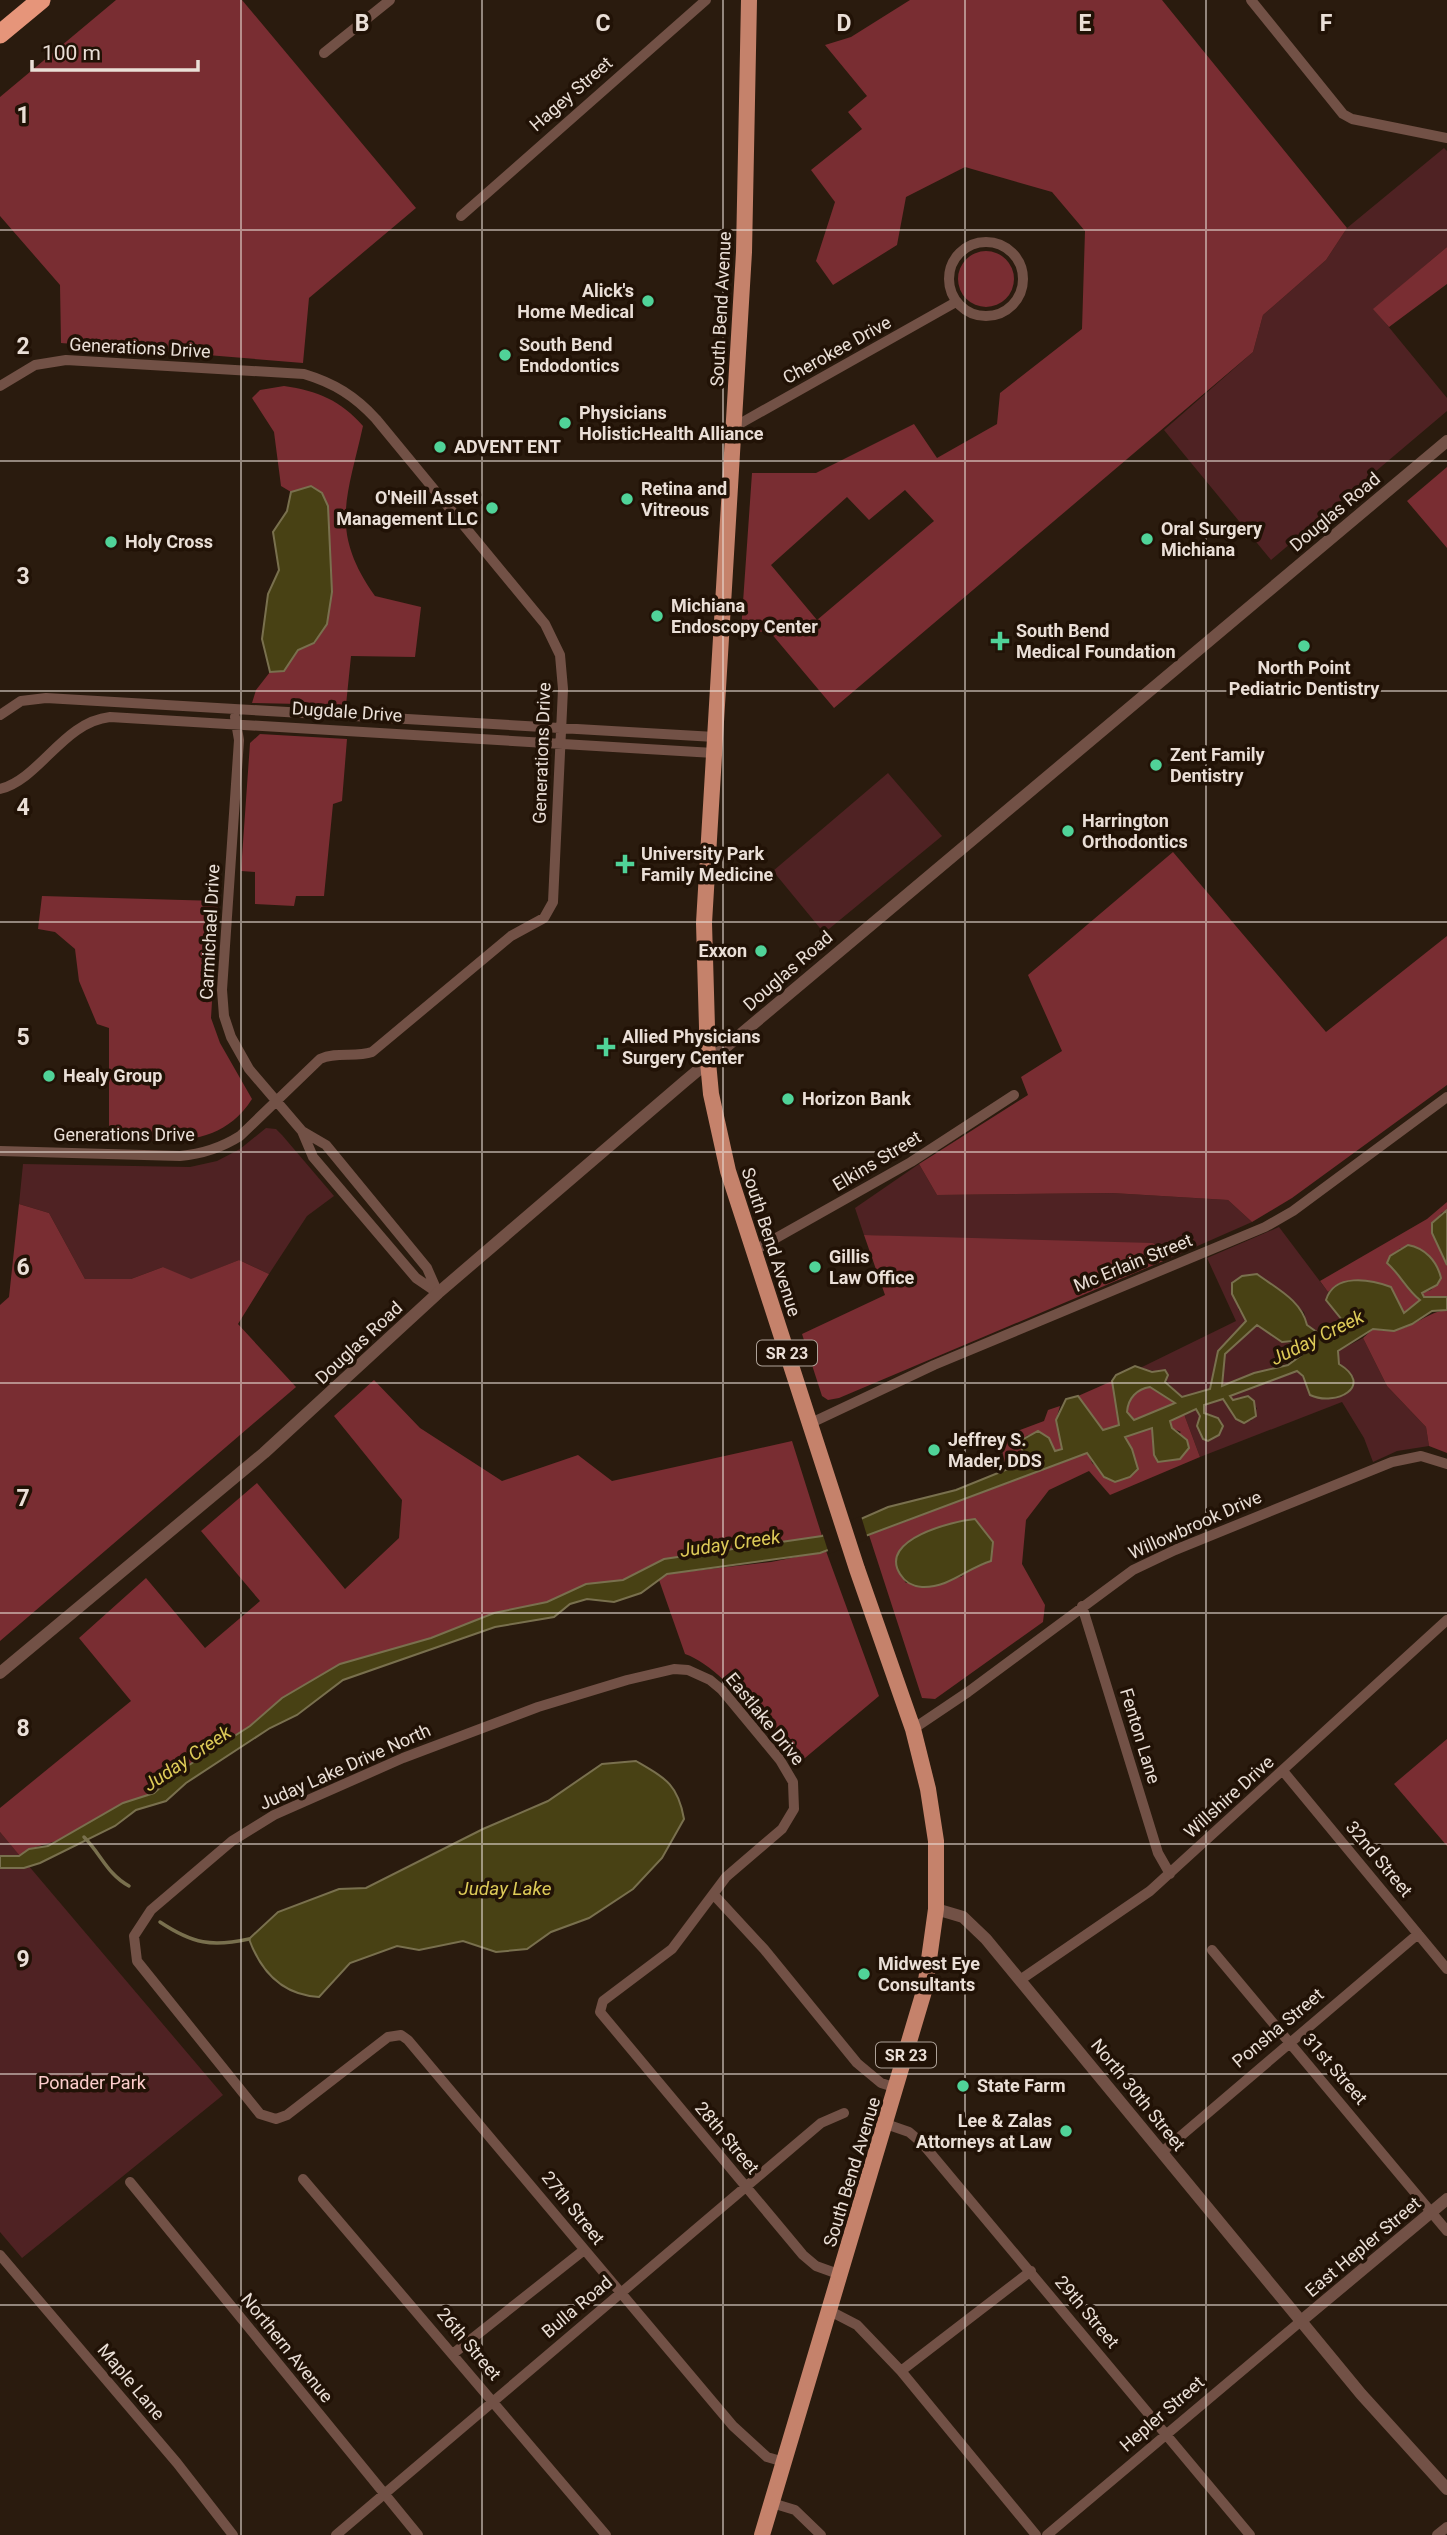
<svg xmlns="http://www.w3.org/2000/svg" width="1447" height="2535" font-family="Roboto,sans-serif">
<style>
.green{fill:#4f2223}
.forest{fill:#792d32;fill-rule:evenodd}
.water{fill:#484114;stroke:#79704e;stroke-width:2;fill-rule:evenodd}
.pier{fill:#2a1b0e}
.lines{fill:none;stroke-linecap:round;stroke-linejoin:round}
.stream{stroke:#79704e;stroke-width:3.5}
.minor{stroke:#725146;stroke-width:10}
.tertiary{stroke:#725146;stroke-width:12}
.primary{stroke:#c5826b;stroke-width:16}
.motorway{stroke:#e6957a;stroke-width:19}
.grid{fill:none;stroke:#eadfd7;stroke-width:2;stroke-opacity:0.55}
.poi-dot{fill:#50d398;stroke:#211206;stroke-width:2.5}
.labels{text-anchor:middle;stroke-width:7;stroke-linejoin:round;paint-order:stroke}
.shield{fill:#211206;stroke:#aea298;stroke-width:2}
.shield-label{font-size:16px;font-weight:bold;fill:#eadfd7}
.street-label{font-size:18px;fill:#eadfd7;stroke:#211206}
.poi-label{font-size:18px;font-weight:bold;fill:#eadfd7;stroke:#211206;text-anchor:start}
.park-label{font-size:18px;fill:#fdcdcc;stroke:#211206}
.water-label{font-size:19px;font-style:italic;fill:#ddca58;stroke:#211206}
.grid-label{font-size:23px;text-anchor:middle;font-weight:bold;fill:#eadfd7;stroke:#211206;stroke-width:7;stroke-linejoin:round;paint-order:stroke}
</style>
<rect width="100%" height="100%" fill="#2a1b0e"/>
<!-- green -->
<path class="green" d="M1444,148L1447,151V247L1374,309L1447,398V411L1271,560L1164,430L1253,352L1263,315L1326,260L1347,228Z
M888,773L942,836L824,933L773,871Z
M266,1128L276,1129L282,1135L334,1196L307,1216L269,1274L239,1260L190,1280L163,1267L131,1279H85L49,1213L19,1204L23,1164L190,1167L217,1161L240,1149Z
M919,1164L937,1195L1112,1193L1228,1200L1252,1222L1168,1259L1163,1247L864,1235L855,1208Z
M1279,1227L1328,1292L1326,1300L1342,1320L1344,1332L1328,1340L1307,1325L1304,1312L1257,1274L1238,1309L1247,1321L1218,1351L1210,1389L1182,1398L1159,1372L1140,1368L1236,1321L1207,1258Z
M1257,1325L1289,1343L1304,1340L1311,1347C1285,1370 1253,1373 1222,1387L1225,1354Z
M1363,1338L1387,1386L1426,1427L1429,1446L1397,1451L1373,1462L1364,1438L1342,1402L1200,1457L1184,1414L1196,1409L1200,1416L1198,1421L1212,1416L1204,1413V1405L1223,1398L1236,1419L1251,1421L1257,1408L1240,1397L1233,1400L1229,1396L1298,1371C1306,1380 1308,1389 1317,1398L1344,1396L1338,1351Z
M0,1832L223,2095L22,2258L0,2232Z"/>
<!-- forest -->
<path class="forest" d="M116,0H242L416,208L309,298L303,363L61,343L60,285L0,216V97Z
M910,0H1162L1347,228L1326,260L1263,315L1253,352L834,708L770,632L741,631L752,473H816L914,424L937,458L997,424L1000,393L1082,329L1085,231L1052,192L965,167L906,197L897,245L833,285L816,261L835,202L811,170L862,129L848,112L867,96L825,45L851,37ZM905,490L934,521L817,620L771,565L847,497L869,520Z
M1447,247V284L1389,327L1373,309Z
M958 279a28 28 0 1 1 56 0a28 28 0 1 1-56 0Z
M284,386C318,391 340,400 363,426C347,498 329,531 375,596L421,607L415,657L351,656L346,705L252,703L256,690L270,672L284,671L298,649L315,643L327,624L332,592L328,506L311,486L291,492L281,486L274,432L252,398L260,390Z
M1447,467V548L1407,501Z
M260,734L347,739L342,801L333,804L324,896H296L294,906L255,904V872L241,871L250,743Z
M1173,852L1326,1032L1447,936V1085L1292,1198L1252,1222L1228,1200L1112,1193L937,1195L919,1164L1028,1095L1021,1077L1062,1051L1028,975Z
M42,896L218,901L211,1018L220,1043L252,1099C219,1151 162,1141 109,1138V1028L97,1024L79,981L75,949L55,932L38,929Z
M1447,1202V1210L1441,1213L1432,1233L1447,1265V1297H1423L1422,1293L1431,1290L1441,1278C1437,1259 1420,1240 1399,1249C1395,1274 1400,1284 1421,1300L1404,1313L1390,1287L1382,1284L1339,1283L1328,1292L1320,1281L1427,1219Z
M19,1204L49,1213L85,1279H131L163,1267L191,1279L239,1260L269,1274L238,1324L296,1387L0,1641V1305L9,1297Z
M864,1235L1152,1243L1163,1247L1168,1259L839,1398L828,1400L822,1396L802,1334L885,1295Z
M1447,1310V1453L1429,1446L1426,1427L1387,1386L1363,1338L1373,1329C1380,1330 1388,1332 1395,1330C1415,1327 1427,1312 1447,1310Z
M374,1380L420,1428L502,1481L578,1455L612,1481L792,1441L822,1536L664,1559L623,1580L586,1584L547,1602L494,1613L431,1638L340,1664L282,1698L250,1726L175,1774L154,1793L123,1803L60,1840L29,1849L20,1856L0,1832V1808L131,1701L79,1638L146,1578L205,1648L260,1601L201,1531L257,1483L345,1589L399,1538L402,1500L334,1416Z
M1112,1381L1119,1425L1103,1431L1078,1396Z
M1151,1387L1175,1403L1134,1420L1127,1412C1128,1398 1137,1389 1151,1387Z
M1060,1406L1056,1420L1062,1449L1055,1451L1049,1438L1038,1432L1026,1436L1020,1446L1025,1462L1007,1471L999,1438L1044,1421L1048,1410Z
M1184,1414L1200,1457L1110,1495L1089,1471L1049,1490L1026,1520L1022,1564L1045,1605L1043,1622L935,1699L922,1698L869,1535L1088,1453L1092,1463L1115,1482L1130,1477L1138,1469L1132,1449L1124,1437L1152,1428L1154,1455L1181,1432L1172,1428L1170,1421ZM897,1557L991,1561L973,1567L961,1577L906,1583L897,1570Z
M826,1551L879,1696L799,1763C771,1733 723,1667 685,1654L659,1580L667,1574L771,1562Z
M1447,1739V1846L1394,1784Z"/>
<!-- water -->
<path class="water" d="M311,486L322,493L328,506L332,592L327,624L314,643L298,650L284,671L270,672L262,639L268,594L279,570L273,532L287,511L291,492Z
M1447,1210V1265L1432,1233V1223Z
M1408,1245C1425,1248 1437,1261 1441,1278L1437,1285L1422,1293L1424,1297H1447V1310L1432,1311L1412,1324L1394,1331L1373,1329L1338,1351L1339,1364C1375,1386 1336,1407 1310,1395L1303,1376L1297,1371L1230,1396L1233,1400L1248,1396L1254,1401L1256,1416L1244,1423L1236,1419L1223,1399L1204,1405V1413L1218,1418L1223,1426L1219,1435L1208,1441L1203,1439L1197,1426L1200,1416L1196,1409L1170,1421L1172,1428L1187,1440L1189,1448L1180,1459L1158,1462L1154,1455L1152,1428L1125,1437L1132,1449L1138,1469L1130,1477L1115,1482L1104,1477L1087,1453L820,1553L667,1574L641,1593L614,1602L587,1599L570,1604L554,1617L495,1627L343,1680L297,1715L270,1728L186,1783L166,1801L136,1810L115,1826L40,1863L24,1868H0V1856H19L29,1849L48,1846L123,1803L154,1793L175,1774L250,1726L282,1698L340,1664L431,1638L494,1613L547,1602L586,1584L623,1580L664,1559L822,1536L888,1507L956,1490L1025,1462L1020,1441L1038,1431L1049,1438L1055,1451L1062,1449L1056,1420L1066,1399L1078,1396L1103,1430L1119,1425L1112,1381L1116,1375L1135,1366L1152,1372L1165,1370L1168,1375L1165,1382L1182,1397L1210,1389L1218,1351L1246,1321L1232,1294V1283L1242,1276L1257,1274C1277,1289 1301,1300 1307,1325L1328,1340L1344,1332L1342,1320L1326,1300C1334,1273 1370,1279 1391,1287L1404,1313L1420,1300C1406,1289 1400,1274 1387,1263L1390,1256ZM1257,1325L1282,1342L1304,1340L1311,1348L1288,1365L1254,1373L1222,1386L1225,1354ZM1150,1387L1175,1403L1134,1420L1127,1412C1128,1398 1137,1389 1150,1387Z
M975,1519L993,1542L991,1561C967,1568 949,1588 922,1587C911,1586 905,1582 900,1574C878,1539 954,1521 975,1519Z
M636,1761C665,1778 678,1784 684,1819L662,1858L633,1889L589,1918L551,1932L527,1949L496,1952L463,1941L419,1950L397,1946L350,1963L319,1997C283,1995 261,1972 249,1939L278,1912L339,1889L366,1888L483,1829L548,1801L602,1764Z"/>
<!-- pier -->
<path class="pier" d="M861,1516L868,1539L829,1554L822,1532Z"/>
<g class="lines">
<!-- stream -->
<path class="stream" d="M84,1837C101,1854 107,1874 129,1886
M160,1922C193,1944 212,1947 249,1939"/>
<!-- minor -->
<path class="minor" d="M1251,0L1343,114L1352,119L1447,138
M324,53L390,0
M461,216L706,0
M949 279a37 37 0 1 1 74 0a37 37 0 1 1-74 0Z
M0,386L35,365L66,360L304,374C334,383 355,396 376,419L545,624L560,655L563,689L553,902L544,918L511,936L372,1052C355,1058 337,1051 320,1059L240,1136C221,1148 203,1154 180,1156L0,1151
M734,427L956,302
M0,715L21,701L46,698L715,737
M235,717L239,740L222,990L224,1016L231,1037L249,1069L302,1131L313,1157L416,1278L438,1293
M0,789C40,779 63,722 110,717L714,753
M302,1131L326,1145L427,1268L438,1293
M753,1251L911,1162L1014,1095
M811,1423L934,1365L1265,1227L1293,1211L1447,1097
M1082,1606L1158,1853L1170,1874
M913,1729L968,1692L1133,1570L1175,1550L1392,1462L1421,1456L1447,1464
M1283,1771L1447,1969
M714,1895L764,1949L857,2063L881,2083L897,2088
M1212,1950L1447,2231
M1020,1980L1150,1891L1447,1620
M886,2124L909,2132L922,2143L1250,2535
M1162,2152L1418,1934
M303,2179L606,2535
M130,2182L418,2535
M0,2255L177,2463L233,2535
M830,2311L857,2325L901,2371L1036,2535
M454,2353L584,2250
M901,2371L1031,2271
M784,2462L767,2457L733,2426L408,2040L401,2035L388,2037L287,2115L276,2119L260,2114L137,1961L134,1936L151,1910L232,1841L274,1815L403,1758L538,1707L627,1680L674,1669L688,1670L710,1680L722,1690L780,1760L793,1782L794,1809L782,1829L726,1877L672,1949L603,2001L600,2012L803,2255L816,2266L841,2275
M772,2503L795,2510L821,2535
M336,2535L821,2123L844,2113
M1047,2535L1301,2321
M1437,2535L1447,2527"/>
<!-- tertiary -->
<path class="tertiary" d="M0,1673L264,1453L438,1293L684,1082L1447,441
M936,1909L963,1917L986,1939L1361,2394L1447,2489
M1301,2321L1447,2199"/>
<!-- primary -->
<path class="primary" d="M749,0L744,252L704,923L708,1062L711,1094L728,1171L857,1569L913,1729L928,1789L936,1841V1909L925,1988L762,2535"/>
<!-- motorway -->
<path class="motorway" d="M0,34L41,0"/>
</g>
<!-- grid -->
<path class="grid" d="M241,0V2535M482,0V2535M723,0V2535M965,0V2535M1206,0V2535M0,230H1447M0,461H1447M0,691H1447M0,922H1447M0,1152H1447M0,1383H1447M0,1613H1447M0,1844H1447M0,2074H1447M0,2305H1447"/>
<!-- markers -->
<g class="poi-dot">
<circle cx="648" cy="301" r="7"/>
<circle cx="505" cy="355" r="7"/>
<circle cx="565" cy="423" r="7"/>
<circle cx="440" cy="447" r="7"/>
<circle cx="627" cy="499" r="7"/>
<circle cx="492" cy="508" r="7"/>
<circle cx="1147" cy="539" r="7"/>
<circle cx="111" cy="542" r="7"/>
<circle cx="657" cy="616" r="7"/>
<path d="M996.5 630.5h7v7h7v7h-7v7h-7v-7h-7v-7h7z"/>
<circle cx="1304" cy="646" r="7"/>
<circle cx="1156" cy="765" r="7"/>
<circle cx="1068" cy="831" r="7"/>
<path d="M621.5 853.5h7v7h7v7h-7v7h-7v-7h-7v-7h7z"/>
<circle cx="761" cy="951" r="7"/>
<path d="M602.5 1036.5h7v7h7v7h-7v7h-7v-7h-7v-7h7z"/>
<circle cx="49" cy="1076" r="7"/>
<circle cx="788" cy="1099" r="7"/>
<circle cx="815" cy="1267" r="7"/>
<circle cx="934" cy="1450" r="7"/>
<circle cx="864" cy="1974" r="7"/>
<circle cx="963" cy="2086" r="7"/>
<circle cx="1066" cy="2131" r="7"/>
</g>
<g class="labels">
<!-- shield labels -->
<g class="shield">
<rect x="757" y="1340.5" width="60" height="25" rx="5"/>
<rect x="876" y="2042.5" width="60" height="25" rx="5"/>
</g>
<g class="shield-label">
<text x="787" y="1359">SR 23</text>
<text x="906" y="2061">SR 23</text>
</g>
<!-- street labels -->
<g class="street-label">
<text transform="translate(571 94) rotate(-41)" y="6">Hagey Street</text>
<text transform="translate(721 309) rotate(-87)" y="6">South Bend Avenue</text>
<text transform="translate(140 348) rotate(3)" y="6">Generations Drive</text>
<text transform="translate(837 350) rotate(-29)" y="6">Cherokee Drive</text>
<text transform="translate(1335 512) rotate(-40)" y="6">Douglas Road</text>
<text transform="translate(347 712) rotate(4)" y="6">Dugdale Drive</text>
<text transform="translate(542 753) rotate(-88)" y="6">Generations Drive</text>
<text transform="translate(210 932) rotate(-87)" y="6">Carmichael Drive</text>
<text transform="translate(788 971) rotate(-41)" y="6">Douglas Road</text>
<text x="124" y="1141">Generations Drive</text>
<text transform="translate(877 1161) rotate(-31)" y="6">Elkins Street</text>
<text transform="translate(771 1242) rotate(72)" y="6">South Bend Avenue</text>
<text transform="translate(1133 1263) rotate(-22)" y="6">Mc Erlain Street</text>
<text transform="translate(359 1343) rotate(-43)" y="6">Douglas Road</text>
<text transform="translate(1195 1525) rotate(-24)" y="6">Willowbrook Drive</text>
<text transform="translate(765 1719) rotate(51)" y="6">Eastlake Drive</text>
<text transform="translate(1140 1736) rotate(73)" y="6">Fenton Lane</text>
<text transform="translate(345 1767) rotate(-24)" y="6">Juday Lake Drive North</text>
<text transform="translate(1229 1797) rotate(-42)" y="6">Willshire Drive</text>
<text transform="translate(1379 1859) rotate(50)" y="6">32nd Street</text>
<text transform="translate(1278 2028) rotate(-40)" y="6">Ponsha Street</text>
<text transform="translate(1335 2069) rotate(49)" y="6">31st Street</text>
<text transform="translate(1138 2095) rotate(51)" y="6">North 30th Street</text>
<text transform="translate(727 2138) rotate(50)" y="6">28th Street</text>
<text transform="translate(852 2172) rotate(-73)" y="6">South Bend Avenue</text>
<text transform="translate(573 2208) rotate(51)" y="6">27th Street</text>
<text transform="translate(1363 2247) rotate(-40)" y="6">East Hepler Street</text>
<text transform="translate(577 2307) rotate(-40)" y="6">Bulla Road</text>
<text transform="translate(1087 2312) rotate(50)" y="6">29th Street</text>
<text transform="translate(469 2344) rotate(50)" y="6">26th Street</text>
<text transform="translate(287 2348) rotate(51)" y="6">Northern Avenue</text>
<text transform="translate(131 2382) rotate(50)" y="6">Maple Lane</text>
<text transform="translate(1162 2414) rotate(-41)" y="6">Hepler Street</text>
</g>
<!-- poi labels -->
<g class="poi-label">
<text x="634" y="297" text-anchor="end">Alick's<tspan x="634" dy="21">Home Medical</tspan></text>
<text x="519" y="351">South Bend<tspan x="519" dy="21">Endodontics</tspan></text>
<text x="579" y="419">Physicians<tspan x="579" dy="21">HolisticHealth Alliance</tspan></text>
<text x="454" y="453">ADVENT ENT</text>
<text x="641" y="495">Retina and<tspan x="641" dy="21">Vitreous</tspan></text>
<text x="478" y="504" text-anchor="end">O'Neill Asset<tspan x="478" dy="21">Management LLC</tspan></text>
<text x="1161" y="535">Oral Surgery<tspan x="1161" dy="21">Michiana</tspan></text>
<text x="125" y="548">Holy Cross</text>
<text x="671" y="612">Michiana<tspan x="671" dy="21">Endoscopy Center</tspan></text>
<text x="1016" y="637">South Bend<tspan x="1016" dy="21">Medical Foundation</tspan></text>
<text x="1304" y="674" text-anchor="middle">North Point<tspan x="1304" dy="21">Pediatric Dentistry</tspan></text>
<text x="1170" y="761">Zent Family<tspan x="1170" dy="21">Dentistry</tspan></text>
<text x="1082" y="827">Harrington<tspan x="1082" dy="21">Orthodontics</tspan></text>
<text x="641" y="860">University Park<tspan x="641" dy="21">Family Medicine</tspan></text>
<text x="747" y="957" text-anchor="end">Exxon</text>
<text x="622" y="1043">Allied Physicians<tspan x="622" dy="21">Surgery Center</tspan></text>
<text x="63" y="1082">Healy Group</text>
<text x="802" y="1105">Horizon Bank</text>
<text x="829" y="1263">Gillis<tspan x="829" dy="21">Law Office</tspan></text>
<text x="948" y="1446">Jeffrey S.<tspan x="948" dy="21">Mader, DDS</tspan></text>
<text x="878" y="1970">Midwest Eye<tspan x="878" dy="21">Consultants</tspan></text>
<text x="977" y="2092">State Farm</text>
<text x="1052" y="2127" text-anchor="end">Lee &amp; Zalas<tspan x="1052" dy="21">Attorneys at Law</tspan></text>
</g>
<!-- park labels -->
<g class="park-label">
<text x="92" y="2089">Ponader Park</text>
</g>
<!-- water labels -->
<g class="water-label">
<text transform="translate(1317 1337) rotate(-26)" y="7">Juday Creek</text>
<text transform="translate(730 1543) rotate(-8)" y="7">Juday Creek</text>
<text transform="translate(187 1758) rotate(-34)" y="7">Juday Creek</text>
<text x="505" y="1895">Juday Lake</text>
</g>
</g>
<g class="grid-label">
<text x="362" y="31">B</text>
<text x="603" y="31">C</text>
<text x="844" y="31">D</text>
<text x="1085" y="31">E</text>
<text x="1326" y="31">F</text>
<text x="23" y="123">1</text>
<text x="23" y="354">2</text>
<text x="23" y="584">3</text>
<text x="23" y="815">4</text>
<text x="23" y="1045">5</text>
<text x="23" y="1275">6</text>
<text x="23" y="1506">7</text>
<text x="23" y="1736">8</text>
<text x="23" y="1967">9</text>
</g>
<!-- scale -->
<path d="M32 60v10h166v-10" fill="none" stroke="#eadfd7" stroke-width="3.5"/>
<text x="42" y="60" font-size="21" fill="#eadfd7" stroke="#211206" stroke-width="5" paint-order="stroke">100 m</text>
</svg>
